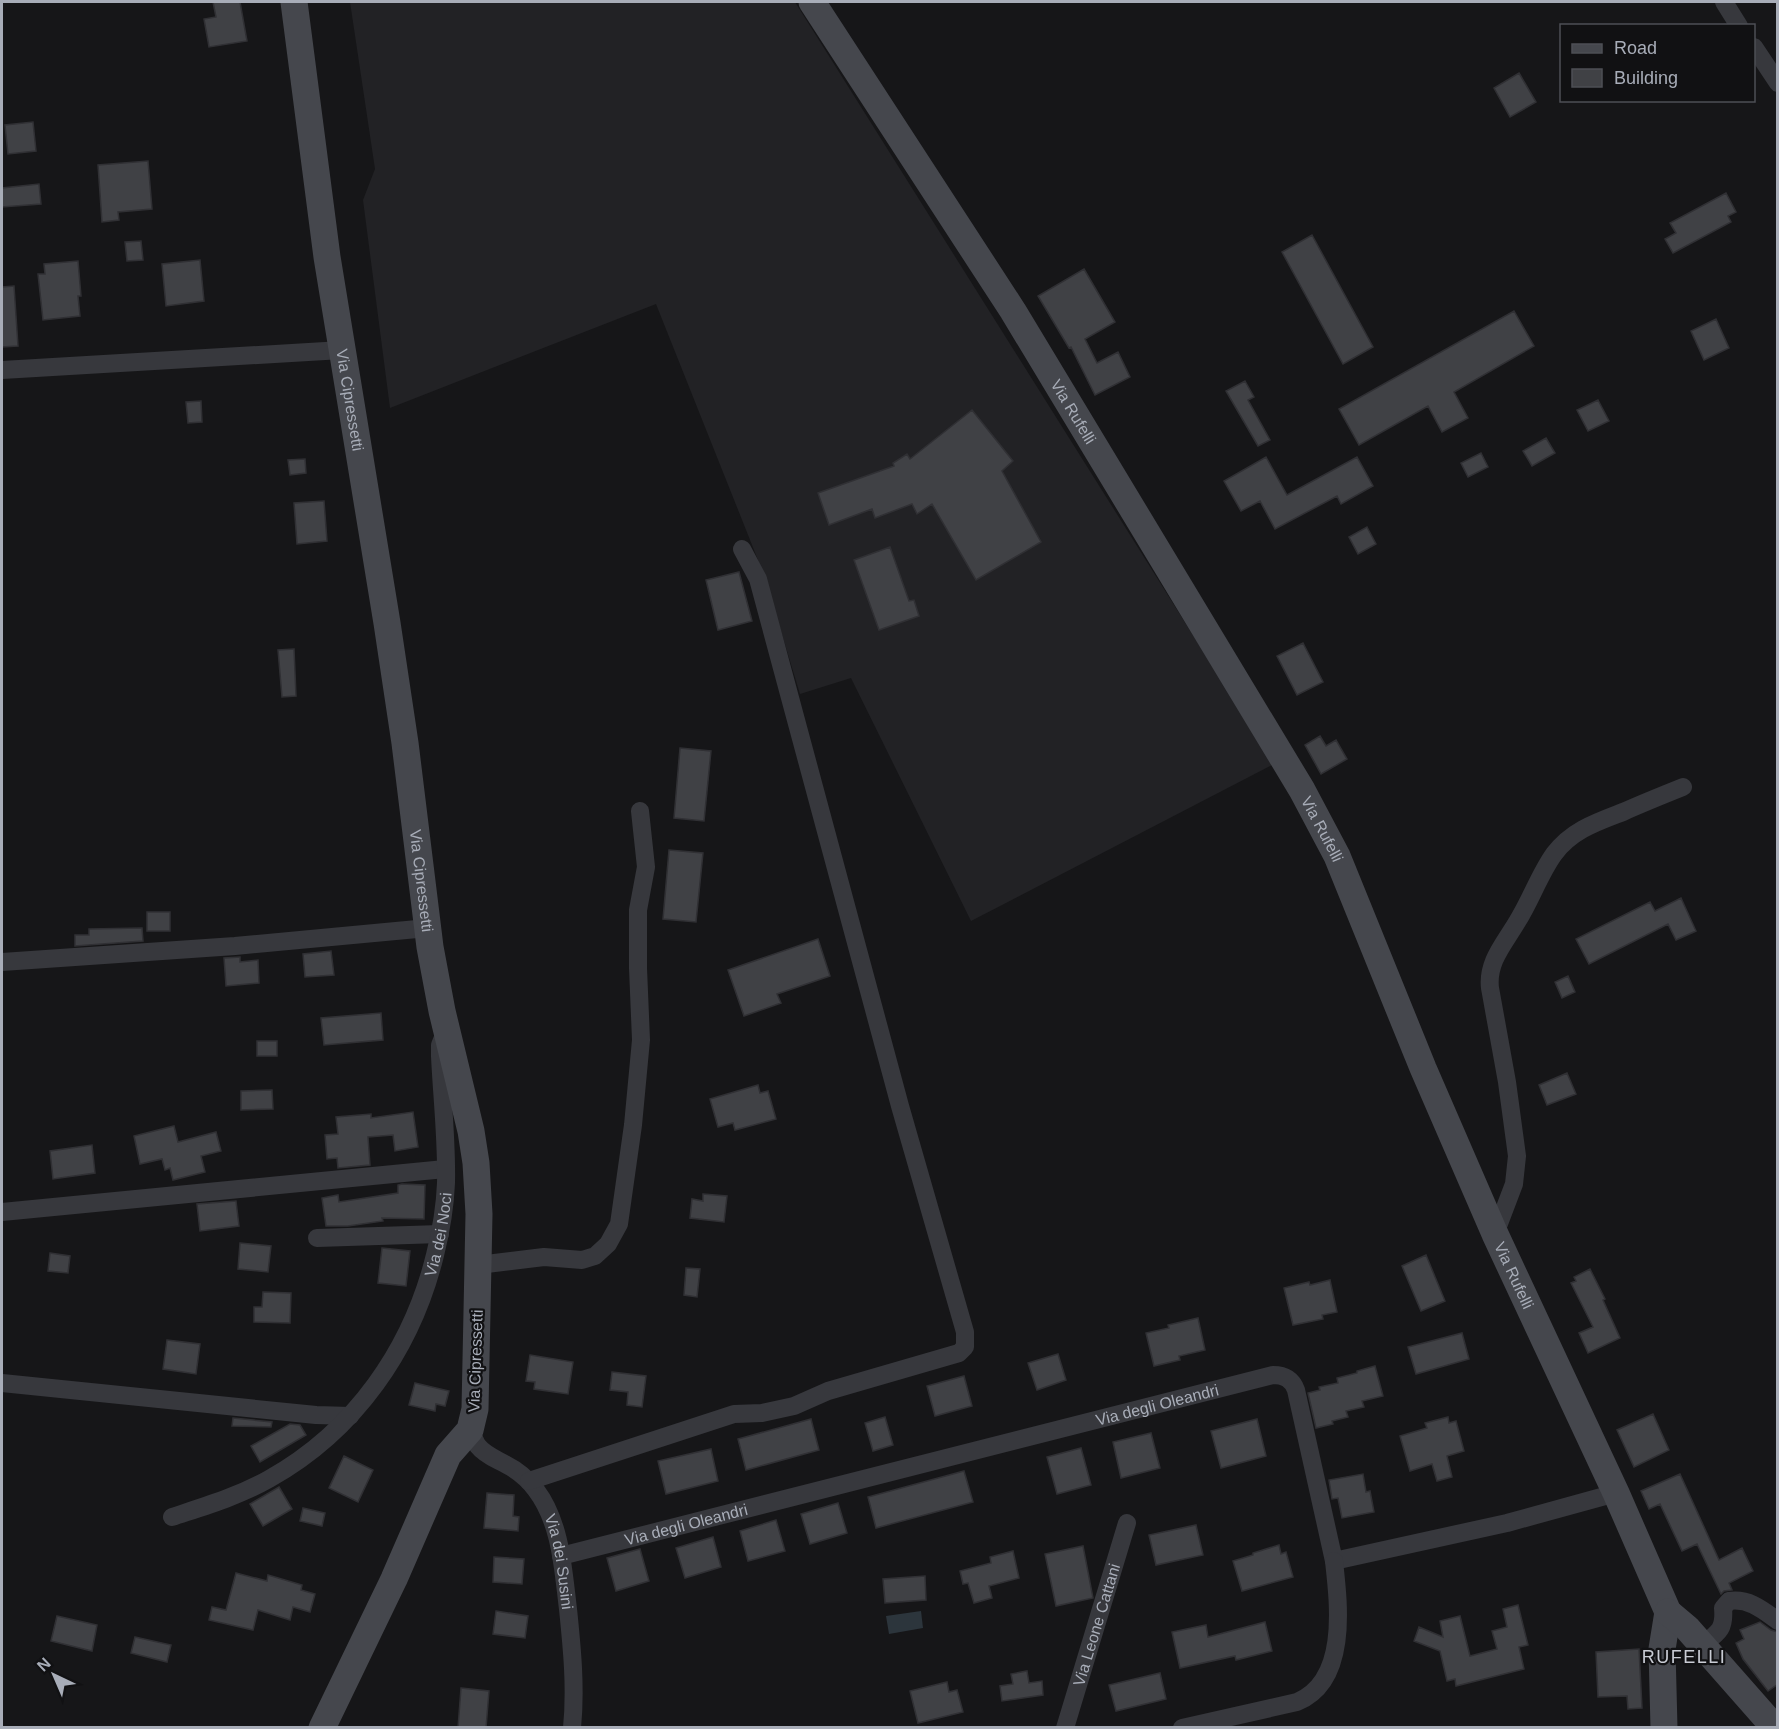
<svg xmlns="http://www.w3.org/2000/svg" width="1779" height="1729" font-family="Helvetica,sans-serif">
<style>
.built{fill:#222225}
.water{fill:#2c353c}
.building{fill:#404145;stroke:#303034;stroke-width:1.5}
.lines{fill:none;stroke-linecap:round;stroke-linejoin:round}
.street{stroke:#37383d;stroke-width:18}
.secondary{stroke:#45474d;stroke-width:27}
.labels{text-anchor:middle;stroke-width:4.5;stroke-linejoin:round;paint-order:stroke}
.street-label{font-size:16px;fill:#a8adb8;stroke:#111113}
.neighbourhood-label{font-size:18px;letter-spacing:1.5px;fill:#c9ccd4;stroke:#111113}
</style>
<rect width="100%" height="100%" fill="#161618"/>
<!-- built -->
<path class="built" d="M350,2H795L1274,764L971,921L851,678L800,694L764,575L656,304L390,408L363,200L375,169Z"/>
<!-- water -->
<path class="water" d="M921,1611L923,1628L889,1634L886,1616Z"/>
<!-- building -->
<path class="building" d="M213,2H240L247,41L209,47L204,19L216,17Z
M1519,73L1536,102L1510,117L1494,88Z
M33,122L36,151L8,154L5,125Z
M148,161L152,209L118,212L119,220L102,222L98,165Z
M39,184L41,204L2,207V188Z
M1726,193L1736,212L1728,216L1731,222L1673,253L1665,239L1676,233L1670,223Z
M1312,235L1373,347L1343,364L1282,252Z
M141,241L143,260L127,261L125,242Z
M200,260L204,301L166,306L162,264Z
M78,261L81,296H78L80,316L43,320L38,274H45L44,264Z
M1084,269L1115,322L1085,339L1097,363L1118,352L1130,377L1095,395L1071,347L1069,348L1038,296Z
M14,286L18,346L2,347V287Z
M1514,311L1534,346L1454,392L1468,418L1442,432L1428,406L1359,445L1339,409Z
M1716,319L1729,348L1704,360L1691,331Z
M1245,381L1254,397L1248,400L1270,440L1258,446L1226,391Z
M1598,400L1609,421L1588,431L1577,410Z
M201,401L202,422L188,423L186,402Z
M972,410L1013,461L1002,471L1041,542L976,580L932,504L917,514L912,504L875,518L872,509L829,525L818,493L894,466L893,463L907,454L910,459Z
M1546,438L1555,453L1532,466L1523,451Z
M1481,453L1488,467L1468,477L1461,463Z
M1266,457L1287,495L1357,457L1373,486L1341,504L1337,496L1275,529L1260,501L1241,511L1224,481Z
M305,459L306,473L290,475L288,460Z
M324,501L327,541L297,544L294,503Z
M1367,527L1376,544L1358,554L1349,537Z
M890,547L909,601L914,600L919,616L879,630L854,560Z
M739,572L752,621L718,630L706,580Z
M1303,643L1323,682L1297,695L1277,656Z
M294,649L296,696L282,697L278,650Z
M1320,736L1326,746L1336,740L1347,759L1321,774L1305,745Z
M680,748L711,751L704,821L674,818Z
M669,850L703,853L696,922L663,919Z
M1681,898L1696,931L1676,940L1668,924L1589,964L1576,939L1650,902L1655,911Z
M147,912H170V931H147Z
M142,928L143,941L75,946V935H89V929Z
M818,939L830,976L777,994L781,1003L744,1016L728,970Z
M331,951L334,975L305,977L303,954Z
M240,957V962L258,960L259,983L226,986L224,958Z
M1568,976L1575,992L1562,998L1555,982Z
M381,1013L383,1040L324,1045L321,1018Z
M257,1041H277V1056H257Z
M1567,1073L1576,1094L1547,1105L1539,1085Z
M758,1085L760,1093L768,1091L776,1119L735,1130L733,1123L718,1127L710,1099Z
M272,1090L273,1109L241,1110V1091Z
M413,1112L418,1147L395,1151L393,1135L368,1137L370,1165L338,1168L337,1158L327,1159L325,1135L338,1134L336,1117L371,1114V1118Z
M174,1126L178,1142L216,1132L221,1151L201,1156L205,1172L173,1180L170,1168L165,1170L162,1159L140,1164L134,1136Z
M92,1145L95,1173L53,1179L50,1151Z
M402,1184L425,1185L424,1219L382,1218L383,1221L348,1226H326L322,1198L338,1195L339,1202L398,1193V1185Z
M703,1194L727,1196L724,1222L690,1218L692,1199L703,1201Z
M236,1201L239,1226L200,1231L197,1204Z
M240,1243L271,1246L268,1272L238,1269Z
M382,1248L410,1251L406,1286L378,1283Z
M50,1253L70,1256L68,1273L48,1271Z
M1426,1255L1445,1301L1421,1311L1402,1266Z
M686,1268L700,1269L697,1297L684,1295Z
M1590,1269L1605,1299L1603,1300L1620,1338L1588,1353L1579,1333L1593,1327L1571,1283L1576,1281L1574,1277Z
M1330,1280L1337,1312L1322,1315L1323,1319L1293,1325L1284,1288L1309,1282L1310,1285Z
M263,1292L291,1293L290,1323L254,1322V1307H262Z
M1198,1318L1205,1350L1179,1356L1180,1360L1154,1366L1146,1333L1169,1328L1168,1325Z
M1462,1333L1469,1359L1416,1374L1408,1347Z
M167,1340L200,1344L196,1374L163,1369Z
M1058,1354L1066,1380L1037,1390L1028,1363Z
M530,1355L573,1362L568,1394L534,1389L535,1382L526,1381Z
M1375,1366L1383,1396L1362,1401L1364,1407L1346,1411L1348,1417L1332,1421L1333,1424L1316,1428L1308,1393L1320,1390L1319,1387L1338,1383L1337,1378L1357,1373V1371Z
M612,1372L646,1376L642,1407L627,1405L628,1392L610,1390Z
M964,1376L972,1406L935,1416L927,1386Z
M415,1383L449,1391L445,1406L436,1404L435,1411L409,1405Z
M1653,1414L1669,1450L1634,1467L1617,1430Z
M885,1417L893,1445L873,1451L865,1423Z
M1448,1417L1449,1423L1456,1421L1464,1451L1447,1456L1452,1477L1437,1481L1432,1464L1410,1471L1400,1436L1427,1428L1425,1423Z
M233,1418L272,1422L271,1427L232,1426Z
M811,1419L819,1450L746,1470L738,1439Z
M1257,1419L1266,1456L1221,1468L1211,1431Z
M290,1424L300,1425L306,1435L260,1462L251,1446Z
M1151,1433L1160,1468L1121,1478L1113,1442Z
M1081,1448L1091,1485L1057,1494L1047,1457Z
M711,1449L718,1481L666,1494L658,1461Z
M344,1456L373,1470L358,1502L329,1488Z
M964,1471L973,1502L876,1528L868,1497Z
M1363,1474L1366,1492L1370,1491L1374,1512L1342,1518L1338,1498L1332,1499L1329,1480Z
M1680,1474L1719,1560L1742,1548L1753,1571L1729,1583L1732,1590L1724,1591L1721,1594L1697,1544L1682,1551L1660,1504L1649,1509L1641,1491Z
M279,1487L292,1509L263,1526L250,1504Z
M487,1493L514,1495L513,1516L519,1517L518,1531L484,1528Z
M838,1503L847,1533L810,1544L801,1514Z
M303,1508L325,1513L322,1526L300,1521Z
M776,1520L785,1551L748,1561L740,1531Z
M1196,1525L1203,1555L1156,1565L1149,1535Z
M713,1537L721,1567L685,1578L676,1548Z
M1279,1545L1281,1554L1286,1552L1293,1577L1242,1591L1233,1561L1253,1555V1553Z
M1083,1546L1093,1598L1056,1606L1045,1554Z
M640,1549L649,1581L616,1591L607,1558Z
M1013,1551L1019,1578L989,1586L992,1598L974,1603L968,1583L963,1584L960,1571L991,1563L990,1557Z
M494,1557L524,1559L522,1584L493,1582Z
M236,1573L267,1581L268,1575L302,1585L301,1590L315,1594L310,1612L293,1607L290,1620L258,1610L253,1630L209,1620L212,1607L226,1610Z
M925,1576L926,1600L885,1603L883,1579Z
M1518,1605L1528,1645L1519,1647L1524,1669L1456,1686L1455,1679L1447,1681L1440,1651L1414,1641L1419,1627L1443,1637L1440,1621L1460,1616L1470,1656L1497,1649L1492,1631L1507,1627L1503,1609Z
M496,1611L528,1616L525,1638L493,1634Z
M57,1616L97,1625L92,1651L51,1641Z
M1265,1622L1272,1651L1236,1660L1235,1656L1180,1668L1172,1632L1206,1625L1208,1637Z
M1760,1622L1771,1630L1778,1632V1684L1768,1691L1743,1659L1736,1643L1744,1639L1740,1630Z
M135,1637L171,1645L167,1662L131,1653Z
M1639,1649L1642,1708L1628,1709L1627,1696L1598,1697L1596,1652Z
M1027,1671L1029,1683L1042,1681L1043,1695L1002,1701L1000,1686L1013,1684L1011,1674Z
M1160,1673L1166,1699L1116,1711L1109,1685Z
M947,1682L949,1692L957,1690L963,1712L918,1723L910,1691Z
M461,1688L489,1691L486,1728H458Z"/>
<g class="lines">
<!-- street -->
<g class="street">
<path d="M1724,2L1739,26"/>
<path d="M1754,47L1778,83"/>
<path d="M2,370L342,350"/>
<path d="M2,962L235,946L428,928"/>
<path d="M2,1212L445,1169"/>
<path d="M1495,1234L1514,1184L1517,1156L1507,1082L1490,988C1487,962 1504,944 1517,922C1531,900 1539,875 1554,854C1572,830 1597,822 1623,812C1643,803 1663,795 1683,787"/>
<path d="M317,1238L440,1234"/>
<path d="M478,1265L544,1257L582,1260L595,1256L608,1244L619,1224L633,1125L641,1040L638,968V910L646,867L640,811"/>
<path d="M2,1383L316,1415L350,1416"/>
<path id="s1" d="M470,1430C473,1435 475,1442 478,1446C485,1455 496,1459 505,1464C517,1470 528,1479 536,1490C561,1523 563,1569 568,1609C572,1648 576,1688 572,1728"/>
<path d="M529,1481L734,1414L762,1413L794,1406L828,1391L959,1353L965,1347V1332L900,1106L758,579L742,549"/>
<path id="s2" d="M172,1517C205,1506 239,1496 269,1479C355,1431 412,1349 435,1255C441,1231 445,1208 446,1183C447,1141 442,1098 440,1056V1045L444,1035"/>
<path id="s3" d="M561,1556L1273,1375C1284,1375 1292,1379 1296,1390L1334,1561L1507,1523L1616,1493"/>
<path d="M1702,1645C1718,1633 1725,1630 1723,1608L1729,1601C1749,1598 1763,1610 1778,1621"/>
<path id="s4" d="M1065,1728L1127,1523"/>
<path d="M1182,1728L1297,1702C1348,1681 1339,1606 1334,1561"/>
</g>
<!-- secondary -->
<g class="secondary">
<path id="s5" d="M294,2L327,257L387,623L405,743L430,947L442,1011L471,1131L476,1163L479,1214L475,1409L470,1430L448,1455L394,1579L322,1728"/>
<path id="s6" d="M812,2L1013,311L1302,790L1337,856L1423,1068L1495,1234L1616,1493L1668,1612L1662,1649L1664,1728"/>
<path d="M1668,1612L1687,1628L1775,1728"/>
</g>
</g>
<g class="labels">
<!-- street labels -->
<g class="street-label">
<text dy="6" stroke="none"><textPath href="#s5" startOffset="402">Via Cipressetti</textPath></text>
<text dy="6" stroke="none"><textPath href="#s6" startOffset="486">Via Rufelli</textPath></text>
<text dy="6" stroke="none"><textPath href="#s6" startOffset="972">Via Rufelli</textPath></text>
<text dy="6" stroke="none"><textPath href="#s5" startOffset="888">Via Cipressetti</textPath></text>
<text dy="6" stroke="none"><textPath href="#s2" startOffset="412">Via dei Noci</textPath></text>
<text dy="6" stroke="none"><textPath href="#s6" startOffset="1458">Via Rufelli</textPath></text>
<text transform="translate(475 1361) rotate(-88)" y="6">Via Cipressetti</text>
<text dy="6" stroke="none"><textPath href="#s3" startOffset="615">Via degli Oleandri</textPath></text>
<text dy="6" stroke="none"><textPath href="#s3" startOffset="129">Via degli Oleandri</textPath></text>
<text dy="6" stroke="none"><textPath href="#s1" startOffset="168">Via dei Susini</textPath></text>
<text dy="6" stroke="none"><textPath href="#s4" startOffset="108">Via Leone Cattani</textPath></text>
</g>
<!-- neighbourhood labels -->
<g class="neighbourhood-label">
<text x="1684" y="1663">RUFELLI</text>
</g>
</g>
<!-- border -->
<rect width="1779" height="1729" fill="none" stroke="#a8adb8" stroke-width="6"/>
<!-- legend -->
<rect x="1560" y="24" width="195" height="78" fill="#111113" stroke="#4d4f55" stroke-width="1.5"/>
<rect x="1572" y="44" width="30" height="9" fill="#45474d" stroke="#4d4f55" stroke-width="1.5"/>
<text x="1614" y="54" font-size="18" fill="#a8adb8">Road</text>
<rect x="1572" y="69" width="30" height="18" fill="#404145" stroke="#4d4f55" stroke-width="1.5"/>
<text x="1614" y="84" font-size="18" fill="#a8adb8">Building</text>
<!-- north arrow -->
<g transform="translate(54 1675) rotate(316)" stroke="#111113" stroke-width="4.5" paint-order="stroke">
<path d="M0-4.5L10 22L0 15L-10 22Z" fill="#a8adb8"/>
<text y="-9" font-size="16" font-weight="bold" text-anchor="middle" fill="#a8adb8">N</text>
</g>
</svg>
